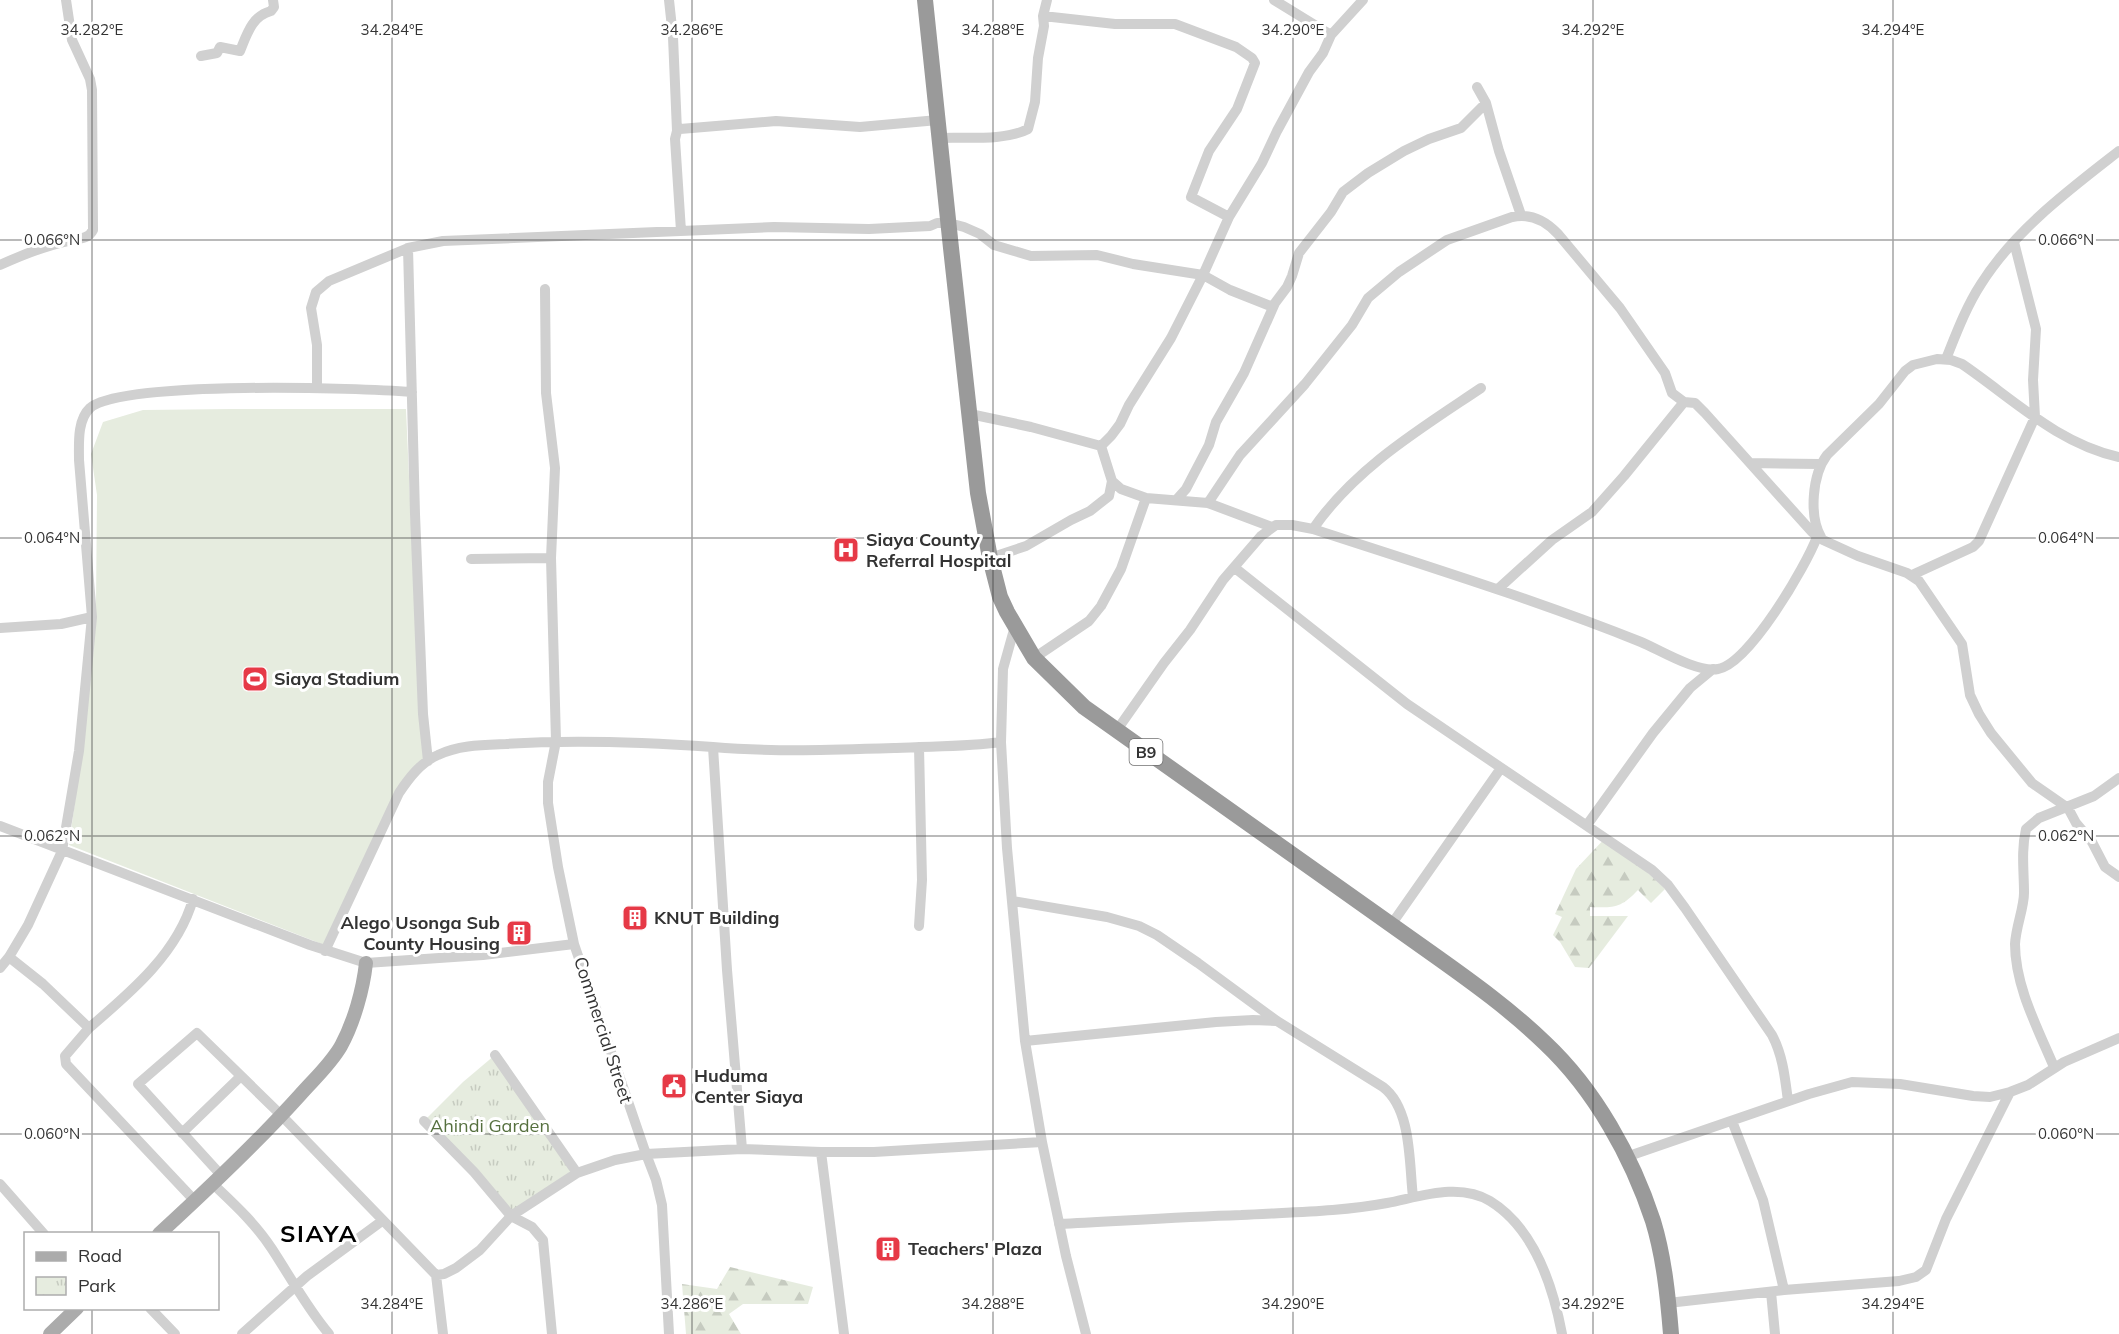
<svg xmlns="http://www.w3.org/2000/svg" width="2119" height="1334" font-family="Mulish,sans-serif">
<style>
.grass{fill:#e6ecdf}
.forest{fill:url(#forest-firs)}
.park{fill:url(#park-tufts)}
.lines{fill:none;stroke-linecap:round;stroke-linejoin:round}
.minor{stroke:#d0d0d0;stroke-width:10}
.major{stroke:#ababab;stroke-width:14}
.highway{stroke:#9a9a9a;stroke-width:16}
.ticks{fill:none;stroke:#333;stroke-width:1.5;stroke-opacity:0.45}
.labels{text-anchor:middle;stroke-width:6;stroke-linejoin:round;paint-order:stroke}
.shield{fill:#fff;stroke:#707070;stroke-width:1.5}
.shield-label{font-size:16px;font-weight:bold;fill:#333}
.poi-label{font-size:18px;font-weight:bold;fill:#333;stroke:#fff;text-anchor:start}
.street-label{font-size:18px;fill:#333;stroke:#fff}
.park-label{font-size:18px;fill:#56703f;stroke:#fff}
.district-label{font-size:24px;font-weight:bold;letter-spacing:1.5px;fill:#000;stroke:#fff}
.ticks-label{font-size:15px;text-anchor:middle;fill:#333;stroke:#fff;stroke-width:6;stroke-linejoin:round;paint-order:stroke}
</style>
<defs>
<pattern id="forest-firs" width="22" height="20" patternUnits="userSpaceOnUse" patternTransform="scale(1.5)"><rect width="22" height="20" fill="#e6ecdf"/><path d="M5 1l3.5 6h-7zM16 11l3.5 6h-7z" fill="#c6cbc0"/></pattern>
<pattern id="park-tufts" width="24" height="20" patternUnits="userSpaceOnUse" patternTransform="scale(1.5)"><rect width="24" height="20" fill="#e6ecdf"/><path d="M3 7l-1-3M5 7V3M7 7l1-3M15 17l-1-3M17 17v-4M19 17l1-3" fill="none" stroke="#c6cbc0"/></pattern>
</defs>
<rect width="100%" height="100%" fill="#fff"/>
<!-- grass -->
<path class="grass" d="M231,409H406L415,614L428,761L394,795L327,946L69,845L80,765L96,605L97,495L91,454L103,422L143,410Z"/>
<!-- forest -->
<path class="forest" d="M1608,835L1665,889L1651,903L1638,890C1621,908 1614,908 1590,907V916H1628L1589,968L1575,967L1560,942L1553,935L1562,917L1555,914L1576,869Z
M730,1267L813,1287L808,1304H743L729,1314L741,1334H686L682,1284L717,1289Z"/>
<!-- park -->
<path class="park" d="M495,1055L574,1169L511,1216L424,1121L463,1082Z"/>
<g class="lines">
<!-- minor -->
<path class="minor" d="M669,0L673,37L677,131
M1274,0L1331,35
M1043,16L1115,24H1175L1236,47L1252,58L1255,63L1237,109L1209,151L1191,197L1229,217
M201,56L217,53L220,47L240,51C247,34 252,16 271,11L274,7L273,0
M1477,87L1486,103L1499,151L1521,215
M940,138C965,137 1006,141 1028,129L1035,102L1038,58L1044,26L1043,16L1047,0
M681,231L675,139L677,131L680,129L776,121L860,127L938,120
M0,265C22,255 44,246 68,241C78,238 88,240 93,230L92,90L90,79L72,40L66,0
M545,289L546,393L555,468L551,558
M1946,359C1956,334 1966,307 1981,284C2015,230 2069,190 2119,151
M317,387V345L311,308L316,292L329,281L408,248
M970,414L1031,427L1101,446
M1750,463L1820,464
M1177,499L1186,489L1209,445L1216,422L1244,373L1275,303L1287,287L1292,276L1299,253L1331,212L1343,192L1368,173L1404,151L1429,139L1461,128L1486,103
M1208,503L1240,455L1305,384L1352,325L1368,298L1399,272L1447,240L1512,217C1530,213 1545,220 1558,234L1620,308L1665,373L1672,393L1684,402L1695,403L1705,413L1812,532L1823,540L1858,556L1907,573L1919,581L1962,644L1970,695L1979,714L1991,733L2032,783L2068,808L2076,823L2092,842L2105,867L2119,877
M1272,527L1208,503L1146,498L1121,489L1112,481L1101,446L1111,436L1120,424L1129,405L1171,338L1203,275L1229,217L1262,163L1277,131L1309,72L1323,53L1331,35L1363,0
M1313,529C1355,468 1420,429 1481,388
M1821,537C1809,516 1812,475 1827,455L1879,404L1905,371L1913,365L1937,359L1951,360L1962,364C2012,398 2058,444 2119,457
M990,558L1026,546L1071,520L1090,511L1109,496L1112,481
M471,559L551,558L556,741L548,782V803L558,867L574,944
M1235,568L1407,704L1652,870L1668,885L1685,908L1772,1035C1783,1056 1785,1078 1788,1101
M1912,575L1973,547L1979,541L2035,417L2033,380L2036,329L2014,242
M1498,589L1552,540L1592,512L1624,476L1684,402
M0,628L61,624L92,617
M1034,658L1089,621L1101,606L1121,569L1146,498
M1117,730L1164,663L1190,630L1223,580L1261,536L1276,525H1292L1313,529C1423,565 1534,599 1641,642C1660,650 1697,673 1718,669C1749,664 1806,566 1817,537
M1001,742L1007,848L1025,1041L1042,1142L1066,1256L1086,1334
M428,761L423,714L415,514L408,248L443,241L774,227L869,229L930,226L937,223H949L964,227L980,234L994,245L1031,256L1097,255L1133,264L1203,275L1230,290L1273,307
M1587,825L1653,733L1690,688L1713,669
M0,826L310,945L366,963L483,955L574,944L646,1154L742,1149L821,1152H874L1042,1142
M1013,901L1107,917L1139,926L1157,935L1198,963L1277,1021L1383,1087C1412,1109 1409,1164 1413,1197
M1391,925L1501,768
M919,926L922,880L919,747
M325,951L399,793C409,778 421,762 438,755C459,745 483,745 506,744C575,739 643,742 713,747
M9,957L43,984L89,1028L65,1056L66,1064L195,1201
M0,968L9,957L28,925L62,851L79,751L92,617L79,460C79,444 77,420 90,408C122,380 362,388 412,392
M89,1028C130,993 178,953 193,899
M1025,1041L1216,1022L1253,1020L1276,1021
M495,1055L577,1173
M2054,1067C2038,1029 2015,986 2015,944C2016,926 2024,908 2024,893C2024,871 2021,851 2026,829L2039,818L2094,796L2119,778
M424,1121L474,1172L511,1216L532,1227L543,1240L552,1334
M1732,1121L1763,1200L1784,1290
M182,1133L241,1076
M742,1149L727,970L713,747C774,752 834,750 896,748C931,746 966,747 1001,742L1003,669L1015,626
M821,1152L844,1334
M1626,1157L1809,1094L1852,1082L1900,1084L1973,1096L1990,1097L2010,1092L2028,1085L2064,1062L2119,1038
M221,1175L138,1084L197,1033L281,1115L436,1275L444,1274L456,1268L480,1250L511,1216L577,1173L615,1160L646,1154L656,1180L662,1205L669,1334
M0,1184L44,1234
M213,1184C234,1204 256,1224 272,1249C291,1278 307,1308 329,1334
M1059,1224C1120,1221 1180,1217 1241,1215C1290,1212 1339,1212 1387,1203C1419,1197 1459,1182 1490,1201C1534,1228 1553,1286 1562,1334
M436,1275L443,1334
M1771,1292L1775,1334
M1668,1303L1784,1290L1899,1281L1916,1277L1926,1270L1946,1219L2010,1092
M150,1308L175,1334
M242,1334L307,1276L382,1221"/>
<!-- major -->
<path class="major" d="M159,1234C208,1189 256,1144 300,1095C314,1079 330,1065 341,1046C354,1022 363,990 366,963
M50,1334L77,1308"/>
<!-- highway -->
<path class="highway" d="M925,0L951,248L978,493L990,558L1000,597L1007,612L1034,658L1084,707L1434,955C1472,982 1511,1010 1545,1043C1595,1090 1632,1157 1653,1221C1664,1257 1668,1297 1671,1334"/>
</g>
<!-- ticks -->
<path class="ticks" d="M92,0V1234M392,0V1334M692,0V1334M993,0V1334M1293,0V1334M1593,0V1334M1893,0V1334M0,240H2119M0,538H2119M0,836H2119M0,1134H2119M92,1308V1334"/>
<!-- icons -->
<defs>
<g id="hospital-square" transform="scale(1.35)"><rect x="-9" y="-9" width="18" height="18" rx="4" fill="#e63946" stroke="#fff"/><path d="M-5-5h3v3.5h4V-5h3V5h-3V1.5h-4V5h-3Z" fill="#fff"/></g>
<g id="stadium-square" transform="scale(1.35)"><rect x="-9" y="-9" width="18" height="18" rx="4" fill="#e63946" stroke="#fff"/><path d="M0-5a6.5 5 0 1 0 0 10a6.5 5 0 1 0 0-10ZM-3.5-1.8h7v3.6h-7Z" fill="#fff"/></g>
<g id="building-square" transform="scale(1.35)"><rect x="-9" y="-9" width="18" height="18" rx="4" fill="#e63946" stroke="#fff"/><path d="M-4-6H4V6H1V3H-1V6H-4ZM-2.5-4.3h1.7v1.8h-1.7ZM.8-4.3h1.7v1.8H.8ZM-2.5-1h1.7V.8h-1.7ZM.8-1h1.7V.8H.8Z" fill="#fff"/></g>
<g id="civic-square" transform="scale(1.35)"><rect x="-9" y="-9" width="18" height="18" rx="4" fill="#e63946" stroke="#fff"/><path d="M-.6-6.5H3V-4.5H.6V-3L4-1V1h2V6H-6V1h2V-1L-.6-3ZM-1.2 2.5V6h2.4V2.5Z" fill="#fff"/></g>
</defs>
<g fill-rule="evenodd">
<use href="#hospital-square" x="846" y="550"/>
<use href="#stadium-square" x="255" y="679"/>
<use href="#building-square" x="635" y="918"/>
<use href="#building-square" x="519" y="933"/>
<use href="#civic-square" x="674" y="1086"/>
<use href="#building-square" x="888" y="1249"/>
</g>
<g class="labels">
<!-- shield labels -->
<rect class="shield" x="1129.5" y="739" width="33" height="26" rx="4.5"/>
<g class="shield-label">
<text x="1146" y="758">B9</text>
</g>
<!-- poi labels -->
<g class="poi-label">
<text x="866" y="546">Siaya County<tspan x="866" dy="21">Referral Hospital</tspan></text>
<text x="274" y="685">Siaya Stadium</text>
<text x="654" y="924">KNUT Building</text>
<text x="500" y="929" text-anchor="end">Alego Usonga Sub<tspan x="500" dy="21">County Housing</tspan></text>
<text x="694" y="1082">Huduma<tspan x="694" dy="21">Center Siaya</tspan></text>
<text x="908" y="1255">Teachers' Plaza</text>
</g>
<!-- street labels -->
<g class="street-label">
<text transform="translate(603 1030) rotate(72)" y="6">Commercial Street</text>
</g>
<!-- park labels -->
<g class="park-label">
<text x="490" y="1132">Ahindi Garden</text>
</g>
<!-- district labels -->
<g class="district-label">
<text x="319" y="1242">SIAYA</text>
</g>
</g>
<g class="ticks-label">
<text x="92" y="35">34.282°E</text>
<text x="392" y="35">34.284°E</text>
<text x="692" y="35">34.286°E</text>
<text x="993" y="35">34.288°E</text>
<text x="1293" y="35">34.290°E</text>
<text x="1593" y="35">34.292°E</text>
<text x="1893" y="35">34.294°E</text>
<text x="52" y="245">0.066°N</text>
<text x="2066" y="245">0.066°N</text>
<text x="52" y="543">0.064°N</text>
<text x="2066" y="543">0.064°N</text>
<text x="52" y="841">0.062°N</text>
<text x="2066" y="841">0.062°N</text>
<text x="52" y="1139">0.060°N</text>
<text x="2066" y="1139">0.060°N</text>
<text x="392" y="1309">34.284°E</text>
<text x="692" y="1309">34.286°E</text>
<text x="993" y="1309">34.288°E</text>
<text x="1293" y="1309">34.290°E</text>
<text x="1593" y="1309">34.292°E</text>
<text x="1893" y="1309">34.294°E</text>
</g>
<!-- legend -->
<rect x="24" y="1232" width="195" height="78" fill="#ffffff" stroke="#adadad" stroke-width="1.5"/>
<rect x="36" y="1252" width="30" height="9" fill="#ababab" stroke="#adadad" stroke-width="1.5"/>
<text x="78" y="1262" font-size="18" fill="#333333">Road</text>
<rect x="36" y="1277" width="30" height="18" fill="url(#park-tufts)" stroke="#adadad" stroke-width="1.5"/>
<text x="78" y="1292" font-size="18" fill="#333333">Park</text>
</svg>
